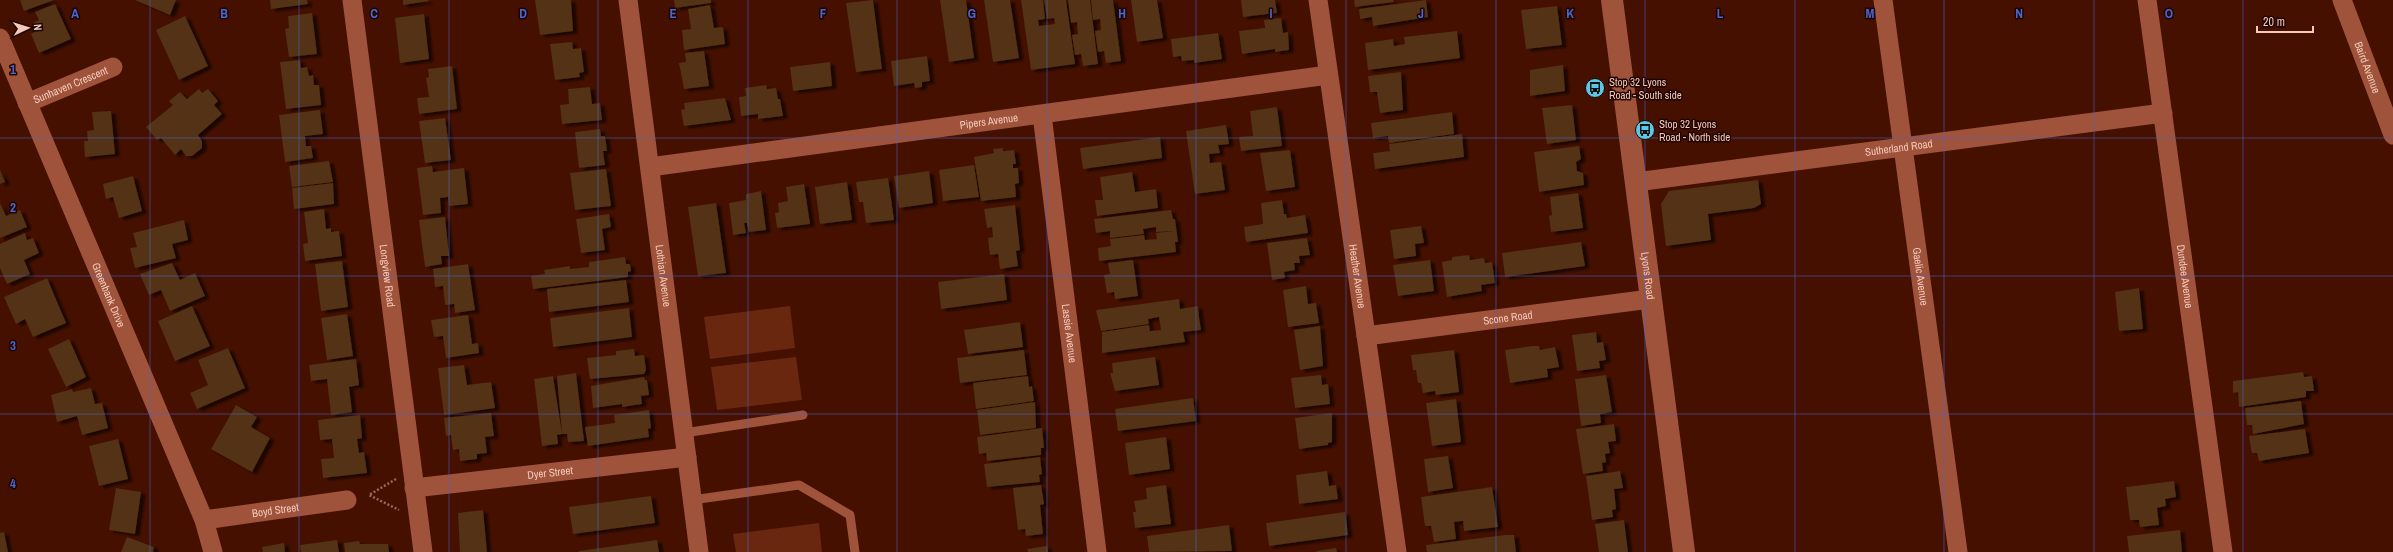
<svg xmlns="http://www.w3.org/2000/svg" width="2393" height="552" font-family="'Archivo Narrow',sans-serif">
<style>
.green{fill:#692710}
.building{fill:#523114;filter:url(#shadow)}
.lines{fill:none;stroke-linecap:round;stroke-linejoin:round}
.path{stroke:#986858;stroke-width:2.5;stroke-dasharray:2 2;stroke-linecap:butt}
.service{stroke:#9f533b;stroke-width:9}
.minor{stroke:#9f533b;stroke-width:19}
.tertiary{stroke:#9f533b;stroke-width:22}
.grid{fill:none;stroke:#4867d2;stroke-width:1;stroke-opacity:0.55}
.labels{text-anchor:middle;stroke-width:3;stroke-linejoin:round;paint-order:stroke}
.street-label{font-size:11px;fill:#f5c9bb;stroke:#200400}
.poi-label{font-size:11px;fill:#f5c9bb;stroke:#200400;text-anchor:start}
.grid-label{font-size:13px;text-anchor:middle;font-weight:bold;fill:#4867d2;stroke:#200400;stroke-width:3;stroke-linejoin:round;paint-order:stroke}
</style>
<defs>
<filter id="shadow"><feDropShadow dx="4.5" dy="2.5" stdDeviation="1" flood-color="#0009"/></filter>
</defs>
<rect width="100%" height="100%" fill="#451000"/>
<!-- green -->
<path class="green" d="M790,306L795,348L710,359L704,317Z
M796,357L802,400L717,410L711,367Z
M819,523L822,552H736L733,534Z"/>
<!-- building -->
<path class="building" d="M20,0H54L24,11Z
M135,0H176L170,15Z
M270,0H307L308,4L271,9Z
M403,0H428L429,1L403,5Z
M535,0H571L573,31L540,35Z
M674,0H711V3L675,8Z
M873,0L882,69L856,72L846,3Z
M940,0H966L974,58L949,62Z
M984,0H1010L1019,58L993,62Z
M1021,0H1043L1045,19L1038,20L1039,26L1055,24L1054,18L1047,19L1044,0H1066L1075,64L1031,70Z
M1068,0H1090L1098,64L1083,66L1081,54L1075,55L1072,35L1078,34L1077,22L1071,23Z
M1091,0H1113L1121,61L1106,63L1104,51L1098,52L1095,31L1101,30L1100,19L1093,20Z
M1131,0H1157L1163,38L1137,42Z
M1241,0H1275L1277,13L1243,17Z
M1354,0H1393L1394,2L1355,7Z
M1426,0L1428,17L1373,26L1372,17L1360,19L1359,9Z
M55,4L71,39L39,53L31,34L36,31L33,23L39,20L35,12Z
M710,5L714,28L723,27L725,44L684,50L682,30L691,29L688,9Z
M1557,6L1562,45L1526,49L1521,10Z
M312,13L317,54L289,57L285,29L289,28L288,16Z
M424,14L429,59L400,63L395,18Z
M185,16L208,66L179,80L156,30Z
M1281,18L1283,33L1288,32L1289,50L1275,52V49L1242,54L1239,31L1265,28L1264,20Z
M1457,31L1460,58L1368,70L1365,43L1393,39L1394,46L1405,44L1404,37Z
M1218,33L1222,59L1194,63V60L1182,61L1181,56L1173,57L1171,39Z
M572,42L573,49L581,48L584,72L579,73L580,77L555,80L550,44Z
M704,51L709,86L684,89L679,63L686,62L685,53Z
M927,56L930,81L922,82V87L915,88L914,83L894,86L891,61Z
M300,60L301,68L307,67L309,76L313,75L314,85H319L321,105L286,109L280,62Z
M830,62L832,86L793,91L790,67Z
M1563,65L1565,91L1530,96V70Z
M452,66L457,109L419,114L417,98L429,97L426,78L429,77L428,69Z
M1401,72L1403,110L1380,113L1377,92H1370L1368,76Z
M766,85L767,89L776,88L778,99H780L783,116L758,119V114L741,116L739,97L746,96L745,88Z
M590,87L592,104L600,103L602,120L562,124L560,105L569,104L568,89Z
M199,89L202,93L208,89L218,101L214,105L222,114L198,135L202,141V148L192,156H186L181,149L175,155L161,138L157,140L146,127L173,105L169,101L180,92L187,99Z
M725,98L731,120L684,126L681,110L685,109L684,103Z
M1572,105L1576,140L1547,144L1542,108Z
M1277,107L1282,146L1241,151L1239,137L1253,136L1250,111Z
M320,110L323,134L305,136L306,146H311L313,158L285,162L279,115Z
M111,111L115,154L85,157L84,141H88L87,131L94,130L92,112Z
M1452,112L1454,134L1389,143L1388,136L1373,138L1371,123Z
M445,118L451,160L425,163L419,121Z
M1226,125L1229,144L1218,145L1220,153L1209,154L1210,163L1221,162L1225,190L1195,194L1186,131Z
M600,129L601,136H605L607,151H603L605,165L579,168L575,132Z
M1462,134L1464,157L1375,169L1373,153L1390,151L1389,144Z
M1160,137L1162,158L1083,169L1080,148Z
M1579,146L1581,159L1576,162L1577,171L1583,173L1584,185L1539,192L1534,152Z
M1003,148V151L1014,150L1016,164H1013V168H1018L1019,183L1015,184L1016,197L981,201L974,157L994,153L993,149Z
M1290,150L1295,187L1266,191L1260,153Z
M329,161L333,182L292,187L289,166Z
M974,165L979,197L943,201L939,170Z
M432,166L433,172L464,168L468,204L449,206L448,197L440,198L441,213L423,215L417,168Z
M606,169L611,206L575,210L570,173Z
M0,170L5,182L0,184Z
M929,171L933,203L899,208L894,176Z
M1132,172L1135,192L1156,189L1158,208L1097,216L1095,200H1103L1100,177Z
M133,176L142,211L119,218L113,197L106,199L103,184Z
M888,178L894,220L866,223L863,202H859L856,182Z
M1758,180L1761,204L1754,208L1708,214L1711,240L1666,246L1661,204L1669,191Z
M847,182L852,220L820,224L815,187Z
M333,183L334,204L294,209L292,188Z
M804,184L810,224L777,228L775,213L779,212L778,203L788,201L786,187Z
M761,191L766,230L749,232L747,223H744L746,233L733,235L729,203L746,200V194Z
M1578,193L1583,228L1551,232L1549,216L1552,215L1550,197Z
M1282,200L1284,214H1286L1287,218L1305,215L1308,233L1246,242L1244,227L1263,224L1261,203Z
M0,203L6,216L20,210L27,227L0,238Z
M716,203L726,273L698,276L688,207Z
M1015,205L1020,250L1016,251L1018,266L1000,269L998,254L990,255L988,238L993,237L992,227L987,228L984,209Z
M324,209L326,229L331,228V232L339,231L342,256L305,261L303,244L308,243L304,212Z
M1171,210L1173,219H1175L1178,242H1175L1176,252L1099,261L1098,248L1111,246L1110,239L1144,235L1145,240L1157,239L1156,233L1173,231L1156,232V227L1143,229L1144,234L1110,238V231L1096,233L1094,219Z
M609,214L611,227L602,229L605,250L581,253L576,219Z
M445,217L449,256H441L442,264L425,267L419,220Z
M184,220L188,240L172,244L176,258L135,268L130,248L137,247L133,233Z
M1421,226L1424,243L1415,244L1416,256L1394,259L1390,230Z
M25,233L27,240L33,238L39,253L24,260L30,274L7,284L0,268V244Z
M1307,238L1310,255L1299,256L1300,263H1294L1295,270L1284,272L1285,278L1272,280L1267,243Z
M1581,242L1585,266L1505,277L1502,253Z
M1469,255L1470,260L1484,258L1485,263L1492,262L1495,283L1481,285L1482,291L1447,297L1442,262L1452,260V257Z
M625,257L626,264H630L631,271L628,272V277L533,289L531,276L545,274L544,270L570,266V269L589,267V262Z
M1133,260L1138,296L1115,299L1114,292L1107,293L1104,275L1110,274L1108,263Z
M1430,260L1434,291L1398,296L1393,265Z
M342,261L348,307L321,311L315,264Z
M172,263L180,280L195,273L205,296L170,311L161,290L149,295L140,274Z
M468,264L475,310L455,313L454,304L445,305L443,286L435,287L433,269Z
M1004,274L1007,300L941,309L938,282Z
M47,278L66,323L33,337L25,319L16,324L4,297Z
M626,280L629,302L549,312L547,289Z
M1306,286L1308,304L1316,303L1319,323L1288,327L1283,290Z
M2139,288L2143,329L2119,331L2115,292Z
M1179,299L1180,309L1198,306L1199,317L1201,330L1183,332L1185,342L1102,353V332L1149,325L1150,331L1161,330L1159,317L1148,319L1149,324L1101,331L1096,310Z
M192,306L210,346L175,361L158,321Z
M629,308L632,337L553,347L550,318Z
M347,314L353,356L327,360L321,318Z
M468,315L472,344L478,343L479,353L446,358L443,336L434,337L431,320Z
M1020,322L1023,347L968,354L964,330Z
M1320,326L1323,366L1300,370L1294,330Z
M1596,332L1597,343L1603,342L1606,360L1599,361L1600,368L1577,371L1572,335Z
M69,339L86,377L66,387L48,349Z
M1532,346H1539L1540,350L1555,347L1559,367L1547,369L1548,377L1510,383L1505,350Z
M228,348L245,388L197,409L190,393L208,385L198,360Z
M634,349L635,356L644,355L646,370L644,374L590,379L587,358L616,355V351Z
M1024,350L1027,375L960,383L957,358Z
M1454,350L1459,392L1436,395L1435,391L1423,393L1421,383H1418L1416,370H1413L1411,355Z
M1155,357L1159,385L1115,391L1110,373H1113L1112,363Z
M356,359L359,385L349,387L352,412L331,415L327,379L311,381L309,365Z
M464,365L467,385L491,382L495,408L444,415L438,368Z
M2303,372L2304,377L2312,376L2314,391H2306V397L2239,407L2238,392L2233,393V381Z
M576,373L584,441L568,442L567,434H562L557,376Z
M1321,375L1322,385L1328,384L1330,404L1295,408L1291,378Z
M1606,375L1612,412L1600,414L1601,423L1581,426L1575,379Z
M553,376L562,434L557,435L558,444L542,446L534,379Z
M1028,376L1029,387L1032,386L1034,401L976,409L973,383Z
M644,377L645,380H647L649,395L641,396L642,404L622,407V404L593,408L591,386Z
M91,388L95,404L102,403L108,428L82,435L77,416L57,422L51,395L72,389L73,392Z
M1193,398L1196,421L1118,431L1115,409Z
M1456,399L1461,442L1432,446L1426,403Z
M2301,401L2304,424L2253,434L2252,425H2247L2245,408Z
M1035,402L1036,428L980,435L977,410Z
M236,405L257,417L251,427L270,438L252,472L211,449Z
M649,410L651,428L648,429L649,437L588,446L585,427L615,423L614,415Z
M491,413L494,436L485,437L487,453L477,454V459L460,461L459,449L453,450L451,435L446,436L444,418Z
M1332,413V442L1328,443V445L1299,449L1295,418Z
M360,415L362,438L357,439L359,453L364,452L367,473L323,478L321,459L334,458L332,439L320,440L318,420Z
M1614,424L1616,441L1608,442L1610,453L1605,454L1606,462L1602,463L1603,471L1583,474L1576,429Z
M1042,428L1044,448H1041V455L987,461L986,453L979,454L977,437Z
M2305,429L2309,453L2259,461L2257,453H2252L2251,449L2249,436Z
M1166,437L1170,469L1129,475L1125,443Z
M118,439L128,479L99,486L89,446Z
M1448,456L1453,488L1428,492L1424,459Z
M1040,457L1042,474L1039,475L1040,482L987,487L984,464Z
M1327,471L1329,486L1336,485L1338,499L1299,504L1296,475Z
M1620,471L1623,488L1614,489L1616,509L1612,510L1613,517L1592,520L1586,476Z
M2174,481L2176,497L2165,499L2166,506L2157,508L2159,525L2140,527L2139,520H2130L2126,487Z
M1041,485L1044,504L1040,505L1043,534L1026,536L1025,529L1018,530L1013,488Z
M1166,485L1171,524L1135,528L1133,512H1136L1134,501L1147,499L1146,488Z
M1492,487L1498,527L1464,531L1463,521L1454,522L1456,539L1434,542L1431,526H1425L1421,497Z
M116,488L141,492L135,534L109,530Z
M651,496L655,523L573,534L569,507Z
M483,510L487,552H460L458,513Z
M1345,512L1348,535L1269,546L1266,523Z
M1624,520L1628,552H1599L1595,524Z
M1229,525L1232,551L1149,552L1147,536Z
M2180,530L2182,552H2129L2127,536Z
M4,532L8,552H0V533Z
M1505,535H1514L1516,552H1427L1426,545Z
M127,537L154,547L153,552H121Z
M337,540L339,552H301L300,545Z
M657,540L659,552H579V551Z
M359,541L360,544H388L389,552H345L344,543Z
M284,543L285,552H263L262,547Z
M1047,546L1048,552H1028L1027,549Z
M1336,548L1337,552H1317L1316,551Z"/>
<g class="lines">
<!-- path -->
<path class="path" d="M396,479L369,495L399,510"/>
<!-- service -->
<path class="service" d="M684,433L803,415
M692,500L799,485L850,515L855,552"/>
<!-- minor -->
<g class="minor">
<path id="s1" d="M352,0L423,552"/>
<path id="s2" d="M628,0L699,552"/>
<path id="s3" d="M1318,0L1397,552"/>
<path id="s4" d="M1883,0L1958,552"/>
<path id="s5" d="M2147,0L2223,552"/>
<path id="s6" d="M2342,0L2393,135"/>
<path id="s7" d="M0,38L204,520L213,552"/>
<path id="s8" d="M27,103L113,67"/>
<path id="s9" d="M1042,115L1097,552"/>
<path id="s10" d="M650,167L1328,75"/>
<path id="s11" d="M1636,182L2163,113"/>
<path id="s12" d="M1366,336L1650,299"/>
<path id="s13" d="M414,488L687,457"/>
<path id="s14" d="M204,520L347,500"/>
</g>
<!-- tertiary -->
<path class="tertiary" id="s15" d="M1612,0L1684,552"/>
</g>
<!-- grid -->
<path class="grid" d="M150,0V552M299,0V552M449,0V552M598,0V552M748,0V552M897,0V552M1047,0V552M1196,0V552M1346,0V552M1496,0V552M1645,0V552M1795,0V552M1944,0V552M2094,0V552M2243,0V552M0,138H2393M0,276H2393M0,414H2393"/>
<!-- icons -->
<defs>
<g id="bus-disc" transform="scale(1)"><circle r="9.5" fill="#5ac8e6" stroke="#200400"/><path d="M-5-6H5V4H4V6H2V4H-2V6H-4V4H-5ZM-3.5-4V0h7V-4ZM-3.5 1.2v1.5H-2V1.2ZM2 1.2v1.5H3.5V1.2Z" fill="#111"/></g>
</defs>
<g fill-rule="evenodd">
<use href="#bus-disc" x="1595" y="88"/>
<use href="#bus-disc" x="1645" y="130"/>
</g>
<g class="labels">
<!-- street labels -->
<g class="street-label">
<text dy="4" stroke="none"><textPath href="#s6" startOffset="72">Baird Avenue</textPath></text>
<text dy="4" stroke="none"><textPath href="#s8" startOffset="47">Sunhaven Crescent</textPath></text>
<text dy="4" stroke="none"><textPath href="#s10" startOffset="342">Pipers Avenue</textPath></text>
<text dy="4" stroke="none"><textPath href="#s11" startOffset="265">Sutherland Road</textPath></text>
<text dy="4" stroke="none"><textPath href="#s1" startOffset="278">Longview Road</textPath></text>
<text dy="4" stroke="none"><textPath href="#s2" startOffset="278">Lothian Avenue</textPath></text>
<text dy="4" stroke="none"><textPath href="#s3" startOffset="279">Heather Avenue</textPath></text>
<text dy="4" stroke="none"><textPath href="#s15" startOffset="278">Lyons Road</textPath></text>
<text dy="4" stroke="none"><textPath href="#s4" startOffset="279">Gaelic Avenue</textPath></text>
<text dy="4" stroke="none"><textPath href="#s5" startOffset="279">Dundee Avenue</textPath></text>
<text dy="4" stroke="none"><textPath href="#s7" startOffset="279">Greenbank Drive</textPath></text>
<text dy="4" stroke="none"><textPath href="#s12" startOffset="143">Scone Road</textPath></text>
<text dy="4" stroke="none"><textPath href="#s9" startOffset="220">Lassie Avenue</textPath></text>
<text dy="4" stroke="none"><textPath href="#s13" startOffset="137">Dyer Street</textPath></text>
<text dy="4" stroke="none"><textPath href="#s14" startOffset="72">Boyd Street</textPath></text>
</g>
<!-- poi labels -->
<g class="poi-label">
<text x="1609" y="86">Stop 32 Lyons<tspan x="1609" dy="13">Road - South side</tspan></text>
<text x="1659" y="128">Stop 32 Lyons<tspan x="1659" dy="13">Road - North side</tspan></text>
</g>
</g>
<g class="grid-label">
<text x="75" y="18">A</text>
<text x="224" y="18">B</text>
<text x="374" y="18">C</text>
<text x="523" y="18">D</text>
<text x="673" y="18">E</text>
<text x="823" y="18">F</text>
<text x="972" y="18">G</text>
<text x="1122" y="18">H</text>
<text x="1271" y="18">I</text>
<text x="1421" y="18">J</text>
<text x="1570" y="18">K</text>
<text x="1720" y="18">L</text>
<text x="1870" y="18">M</text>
<text x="2019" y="18">N</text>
<text x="2169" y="18">O</text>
<text x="13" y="74">1</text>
<text x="13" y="212">2</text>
<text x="13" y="350">3</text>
<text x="13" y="488">4</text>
</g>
<!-- north arrow -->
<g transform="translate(28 28) rotate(86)" stroke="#200400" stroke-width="3" paint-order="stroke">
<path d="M0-3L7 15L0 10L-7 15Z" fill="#f5c9bb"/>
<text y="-6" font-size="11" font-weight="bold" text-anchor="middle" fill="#f5c9bb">N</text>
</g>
<!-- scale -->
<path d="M2257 26v6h56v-6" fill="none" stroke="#f5c9bb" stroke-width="2"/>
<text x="2263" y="26" font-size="12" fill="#f5c9bb" stroke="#200400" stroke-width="3" paint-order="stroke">20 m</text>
</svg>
